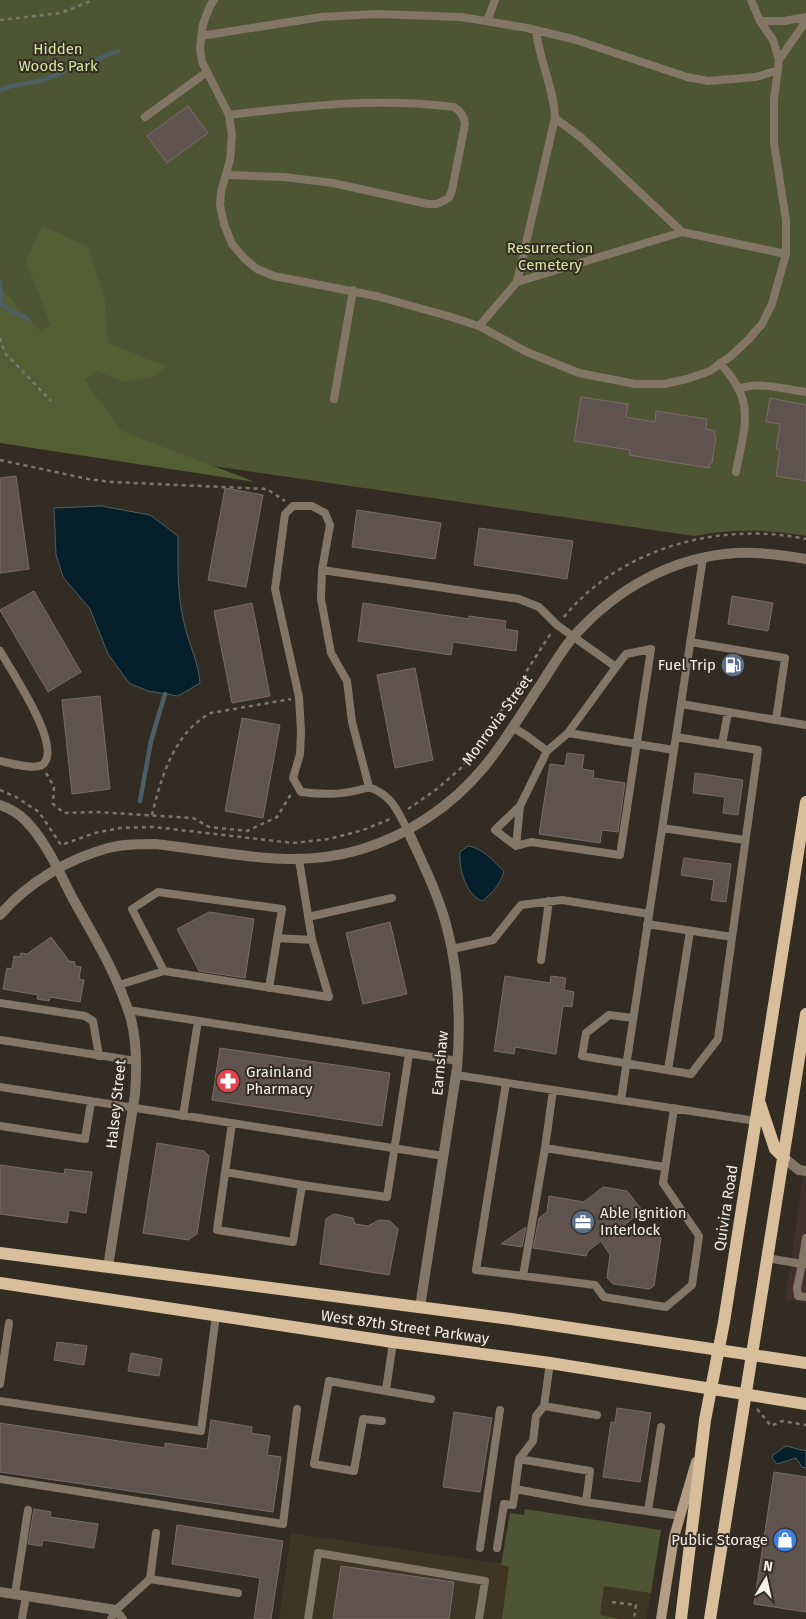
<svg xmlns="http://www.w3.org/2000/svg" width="806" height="1619" font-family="'Fira Sans',sans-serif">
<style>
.commercial{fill:#432f2b}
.built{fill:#3f3525}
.green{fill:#4d5534}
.forest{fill:#545e33}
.water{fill:#05202b;stroke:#4d5e64}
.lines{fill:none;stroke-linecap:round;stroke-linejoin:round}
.stream{stroke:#4d5e64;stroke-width:4.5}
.building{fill:#60524e;stroke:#7b6b67}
.path{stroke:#7c766d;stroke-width:2.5;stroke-dasharray:4 4;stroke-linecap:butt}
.lane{stroke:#837666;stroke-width:8}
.street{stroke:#837666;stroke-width:10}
.secondary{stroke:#b39e85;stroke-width:10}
.primary{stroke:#d9be9c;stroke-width:12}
.labels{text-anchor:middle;stroke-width:4;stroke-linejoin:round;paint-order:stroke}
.park-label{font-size:15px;fill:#d6e8a1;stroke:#332c22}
.poi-label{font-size:15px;fill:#f4efe8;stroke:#332c22;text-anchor:end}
.street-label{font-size:15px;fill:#f4efe8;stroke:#332c22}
</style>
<rect width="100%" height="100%" fill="#332c22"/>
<!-- commercial -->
<path class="commercial" d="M806,1158V1303L785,1300Z"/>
<!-- built -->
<path class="built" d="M291,1533L653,1586L646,1619H279Z"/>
<!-- green -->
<path class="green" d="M0,0H806V536C767,529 732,529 694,536L0,435Z
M525,1509L661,1530L651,1593L604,1586L600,1615L619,1619H502L509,1567L501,1565L510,1513L524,1515Z"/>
<!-- forest -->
<path class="forest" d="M42,225L88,247L105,300L108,343L168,367L149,378L124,382L97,371L84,380L122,431L255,482L0,443V287L40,331L51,325L26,262Z"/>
<!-- water -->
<path class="water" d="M101,506L150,515L178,536C178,563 177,592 183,618C187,641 198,659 200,683L178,696L148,691L129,683L108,654L90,609L63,577L56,555L54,508Z
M468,846C483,848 493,861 504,871C501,883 492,894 482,901C465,894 459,868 460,852Z
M786,1446L806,1451V1468L802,1467L796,1458L777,1464L772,1458L773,1455Z"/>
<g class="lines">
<!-- stream -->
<path class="stream" d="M0,90L12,86L43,80L118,51
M0,282L1,304L11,311L28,319
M140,801L151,741L165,694"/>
</g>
<!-- building -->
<path class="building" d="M188,106L208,133L167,163L147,136Z
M581,397L628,404L626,417L655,422L656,411L707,419L706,429L715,431L714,436H716L712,463L710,462L709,468L629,455L630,450L574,441Z
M770,398L806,405V481L776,476L780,450L776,449L780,424L766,422Z
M16,476L29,569L0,573V478Z
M225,488L263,495L246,587L208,580Z
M357,510L441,523L435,559L352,547Z
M479,528L573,541L567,579L474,565Z
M34,591L81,672L48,692L0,610Z
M732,596L773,603L768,631L728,624Z
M252,603L270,696L232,703L214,611Z
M363,603L469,619V616L506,621L505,629L518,631L516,651L453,642L451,655L358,641Z
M415,668L433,760L395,768L377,675Z
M100,696L110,789L72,794L62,700Z
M242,718L280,725L263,818L225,811Z
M567,753L584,755L582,769L594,771L593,778L625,783L618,832L602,830L600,843L539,834L550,764L565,766Z
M695,773L743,780L738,815L723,813L725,797L693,793Z
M684,858L731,864L726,902L711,900L714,880L681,875Z
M209,912L254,919L245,978L199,971L177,929Z
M390,922L407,994L363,1004L346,933Z
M51,937L69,961L75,962V966L81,967L79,979L84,980L80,1002L50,997L49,1001L37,999L38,995L3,989L7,968L12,969L14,956L20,957L21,953L27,954Z
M505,976L550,983L551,976L566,978L564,990L574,992L572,1007L563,1006L556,1054L515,1047L514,1054L494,1051Z
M220,1048L390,1073L382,1126L212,1100Z
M157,1143L204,1151L209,1156L197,1234L188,1240L143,1233Z
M0,1165L64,1174L65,1169L92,1172L86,1213L69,1210L67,1223L0,1214Z
M603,1187L627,1191L642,1210L622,1227L655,1230L661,1238L654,1286L649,1289L613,1284L607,1278L610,1255L601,1241L588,1251L586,1256L533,1248L539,1218L547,1212L549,1196L584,1202Z
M334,1214L353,1218L355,1224L368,1226L379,1220L390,1221L398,1229L389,1275L320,1264L326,1219Z
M526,1227L522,1247L501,1244Z
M57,1342L87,1346L84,1365L54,1360Z
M131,1353L162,1359L159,1376L128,1371Z
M617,1408L651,1413L640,1482L603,1477L611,1422L615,1423Z
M454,1412L492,1418L480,1492L443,1487Z
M211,1420L252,1427L251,1433L270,1436L267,1455L281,1457L273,1512L0,1472V1423L165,1448V1443L207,1449Z
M774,1472L806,1477V1612L754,1604Z
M34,1509L51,1512L50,1517L98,1524L94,1548L43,1540L42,1546L28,1544Z
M177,1525L283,1541L271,1619H254L260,1578L172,1564Z
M341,1566L454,1582L449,1619H333Z"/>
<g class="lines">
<!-- path -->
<path class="path" d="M0,20L61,13L93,0
M0,338L5,353L51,401
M0,460L88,479L112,482L267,489L285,501
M564,617C620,548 720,521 806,539
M46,773L54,787L53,804L64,813L96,812L193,818L209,827L247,831L277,817L291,794
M0,790L16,797L39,812L61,845L95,833L120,828L154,827L293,843L329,839L363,830L390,819
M408,809L437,789L460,769L483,739L551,633
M152,815C161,778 174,732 211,713L291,699
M757,1409L771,1426L782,1421L806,1425
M612,1602L636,1605L634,1619"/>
<!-- lane -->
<path class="lane" d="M214,0L210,6L203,24L200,48L202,62L229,115L232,136L230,160L221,192L220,205L224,224L232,244L245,259L257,269L274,276L376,296L448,316L479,326L527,352L579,373L635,384H664L687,379L710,371L731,356L748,340L762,324L772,304L786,254V220L774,143V100L779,60L773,40L760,21L751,0
M487,21L495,0
M760,21H784L806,17
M201,36L321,17L376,14L461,17L527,28L573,39L687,77L708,81L756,77L778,70
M779,60L806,21
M145,117L207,72
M555,118L583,139L682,232L786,254
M226,175L284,177L333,183L428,204H437L449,198L452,190L465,124C464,116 461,111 454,107C379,97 303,106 229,115
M517,282L682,232
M479,326L517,282L555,118C554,88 539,60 536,30
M720,363C729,374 738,384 742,397C750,420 740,448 736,472
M738,389C761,381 783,389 806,392
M334,399L353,290
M322,570L519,599L539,607L557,625L616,667L568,733L547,751
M690,642L785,658L776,720
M0,651C10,669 65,749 42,765C33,770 10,763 0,761
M681,704L806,725
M512,727L527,736L547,751L520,806L495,830L516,846L520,806
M568,733L674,750
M722,744L728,712
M369,787L352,722L347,681L331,653L321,599L322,570L330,525L325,513L312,506H293L285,514L275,589L299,697L301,731L300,754L293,778L301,792C325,795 346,795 369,787C392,796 396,808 407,829
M662,828L745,840
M516,846L531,842L620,855L651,649L626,654L616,667
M308,917L392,898
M647,924L732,937
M277,938L312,940
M452,949L493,940L521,905L562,900L649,914
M541,960L549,901
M164,971L132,909L158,892L282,909L269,988
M119,985L164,971L329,997L312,940L299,860
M0,1003L85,1016L93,1021L99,1056
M128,1010L458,1061
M633,1018L609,1015L586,1033L582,1056L691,1074L718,1039L758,750L676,737
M0,1040L136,1061
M668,1070L690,931
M456,1075L756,1121
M506,1083L476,1270L595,1285L604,1297L666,1307L692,1285L699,1236L663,1183L674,1108
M0,1087L444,1156
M553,1090L545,1148L665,1167
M621,1100L703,558
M183,1116L198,1021
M0,1126L85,1139L91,1102
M225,1172L302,1185L293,1242L217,1230L232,1123
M302,1185L387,1197L409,1054
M767,1258L802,1264L806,1238
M806,1264H802L797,1288L798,1296L806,1297
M523,1276L545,1148
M0,1384L9,1323
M386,1390L393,1342
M0,1401L201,1431L216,1315
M544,1406L597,1415
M382,1421L363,1419L354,1471L314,1464L329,1381L431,1399
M519,1459L590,1471L586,1502L680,1516
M0,1479L283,1524L297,1409
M515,1489L586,1502
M648,1511L661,1427
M480,1548L500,1410
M497,1548L504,1504L513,1505L519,1459L533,1441L536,1416L544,1406L550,1363
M150,1579L238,1593
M15,1594L28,1510
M116,1610L123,1619
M22,1619L26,1596
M111,1619L116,1610L150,1579L156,1533
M308,1619L318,1553L485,1581L479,1619"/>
<!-- street -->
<path class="street" d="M0,805C9,808 19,814 26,821C47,843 59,872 73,899C95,938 118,976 131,1019C137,1043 137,1069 135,1094L108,1267
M407,829C421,860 437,891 446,924C459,971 461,1020 457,1068L420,1307
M0,915C27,883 68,859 108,848C123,844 139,844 155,844C223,851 291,870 359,850C407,836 452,806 484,767C504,743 520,716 537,690C549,673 560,652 574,636C616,589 672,557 736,553C760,552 783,555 806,559
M784,1158L799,1170L806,1171
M0,1592L116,1610"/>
<!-- secondary -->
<path class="secondary" d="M661,1619L674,1537L696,1462"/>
<!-- primary -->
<path class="primary" d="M760,1104L775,1149L784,1158
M0,1253L511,1319L806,1363
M0,1283L393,1342L550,1363L806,1404
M681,1619L705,1420L724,1322L806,802
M710,1619L806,1014"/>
</g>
<!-- icons -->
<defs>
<g id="fuel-disc" transform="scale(1.25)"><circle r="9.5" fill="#5c6f8a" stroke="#332c22"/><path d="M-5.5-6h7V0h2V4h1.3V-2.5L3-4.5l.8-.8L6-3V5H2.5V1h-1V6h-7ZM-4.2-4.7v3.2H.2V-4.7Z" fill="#fff"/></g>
<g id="pharmacy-disc" transform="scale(1.25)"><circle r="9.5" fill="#e0444e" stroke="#332c22"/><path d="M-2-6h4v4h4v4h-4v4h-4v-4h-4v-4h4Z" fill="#fff"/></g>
<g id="office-disc" transform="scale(1.25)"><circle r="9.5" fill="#5c6f8a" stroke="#332c22"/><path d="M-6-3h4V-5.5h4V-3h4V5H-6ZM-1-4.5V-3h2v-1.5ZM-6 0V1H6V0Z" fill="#fff"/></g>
<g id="shop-disc" transform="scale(1.25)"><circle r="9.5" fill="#3f7fe0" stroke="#332c22"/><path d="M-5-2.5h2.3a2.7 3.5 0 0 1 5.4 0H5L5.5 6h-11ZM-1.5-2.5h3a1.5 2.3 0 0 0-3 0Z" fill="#fff"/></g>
</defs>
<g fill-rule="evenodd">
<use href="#fuel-disc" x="733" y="665"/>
<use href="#pharmacy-disc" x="228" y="1081"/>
<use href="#office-disc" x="583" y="1222"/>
<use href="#shop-disc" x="785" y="1540"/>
</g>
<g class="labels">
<!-- park labels -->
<g class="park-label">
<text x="58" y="54">Hidden<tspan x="58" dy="17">Woods Park</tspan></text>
<text x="550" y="253">Resurrection<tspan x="550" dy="17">Cemetery</tspan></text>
</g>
<!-- poi labels -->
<g class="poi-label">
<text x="716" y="670">Fuel Trip</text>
<text x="246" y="1077" text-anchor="start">Grainland<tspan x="246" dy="17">Pharmacy</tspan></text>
<text x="600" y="1218" text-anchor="start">Able Ignition<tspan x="600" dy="17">Interlock</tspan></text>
<text x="768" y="1545">Public Storage</text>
</g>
<!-- street labels -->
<g class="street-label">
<text transform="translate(497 720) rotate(-54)" y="5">Monrovia Street</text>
<text transform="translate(440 1063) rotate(-85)" y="5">Earnshaw</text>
<text transform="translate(116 1104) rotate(-84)" y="5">Halsey Street</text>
<text transform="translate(726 1208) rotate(-81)" y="5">Quivira Road</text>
<text transform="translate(405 1327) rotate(8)" y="5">West 87th Street Parkway</text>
</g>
</g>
<!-- north arrow -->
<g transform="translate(766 1579) rotate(9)" stroke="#332c22" stroke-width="4" paint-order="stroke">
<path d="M0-4L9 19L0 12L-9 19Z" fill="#f4efe8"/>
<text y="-8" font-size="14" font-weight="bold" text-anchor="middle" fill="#f4efe8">N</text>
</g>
</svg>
